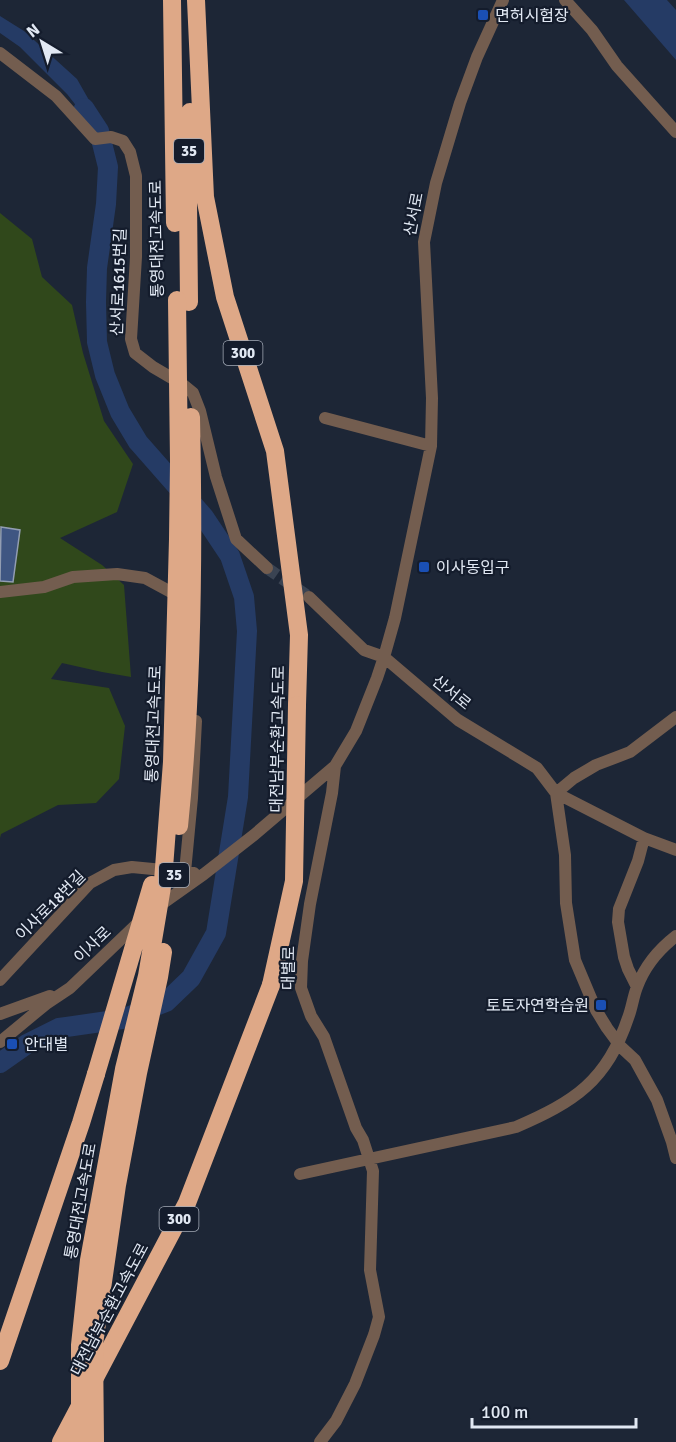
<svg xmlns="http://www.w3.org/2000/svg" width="676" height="1442" font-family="Signika,'Noto Sans KR',sans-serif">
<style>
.green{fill:#30481b}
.water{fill:#253b65}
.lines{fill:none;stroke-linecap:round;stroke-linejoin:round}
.river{stroke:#253b65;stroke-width:20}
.building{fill:#3f5682;stroke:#929db2;stroke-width:1.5}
.minor-tunnel{stroke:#3a4352;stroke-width:12;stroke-dasharray:12 6;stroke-linecap:butt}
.minor{stroke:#735d4f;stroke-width:12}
.highway{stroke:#dea887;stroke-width:18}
.highway-bridge{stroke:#dea887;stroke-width:18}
.transit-dot{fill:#1a4fb4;stroke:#141c2c;stroke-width:2}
.labels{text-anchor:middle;stroke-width:4.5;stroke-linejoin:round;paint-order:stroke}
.shield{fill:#141c2c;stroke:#a4abb7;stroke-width:1.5}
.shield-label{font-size:15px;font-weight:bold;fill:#e1e8f3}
.poi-label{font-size:16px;fill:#e1e8f3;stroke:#141c2c;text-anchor:start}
.street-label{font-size:16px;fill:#e1e8f3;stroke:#141c2c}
</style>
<rect width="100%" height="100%" fill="#1d2636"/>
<!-- green -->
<path class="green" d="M0,213L32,239L42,277L72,305L83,353L104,421L133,464L117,512L60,538L102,565L124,585L131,677L102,672L62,663L51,679L109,688L125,726L119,779L96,803L58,805L1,834L0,838Z"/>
<!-- water -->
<path class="water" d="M624,0H667L676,10V60Z
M0,16L24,31L77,79L106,130L96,131L67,94L20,47L0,33Z"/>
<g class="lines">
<!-- river -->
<path class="river" d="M0,1063L27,1044L59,1028L122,1019L166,1002L191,978L216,933L238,797L247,631L244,597L230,556L204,517L138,442L120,412L105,375L97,342L96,302L97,268L106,204L108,167L99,131L84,108"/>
</g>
<!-- building -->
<path class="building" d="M1,527L20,530L13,582L0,581Z"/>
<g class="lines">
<!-- minor-tunnel -->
<path class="minor-tunnel" d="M267,568L309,597"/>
<!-- minor -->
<path class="minor" d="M503,0L477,57L460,103L436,183L424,242L432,398L431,446L395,618L384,657L458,720L537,768L556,793L565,855L566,903L575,960L596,1010L607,1028L621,1047L635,1060L657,1100L672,1142L676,1158
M565,0L592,30L617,66L676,132
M0,53L56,96L95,139L111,137L123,141L130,152L136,176V257L131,339L135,353L153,367L182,384L193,393L200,411L216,477L236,539L267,568
M325,418L431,446
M0,592L44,587L73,577L117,574L145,578L182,598
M676,717L630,752L596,765L574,778L556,793L644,838L676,850
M185,872L192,798L196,721
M156,908L204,874L254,835L335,766L356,731L377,678L384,657L364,650L309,597
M0,980L90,883L114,870L132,867L194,873
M637,987L628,969L624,957L618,922L619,909L638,861L644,838
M0,1014L50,996
M0,1042L46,1004L70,988L140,921
M300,1174L516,1127C574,1102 607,1081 628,1018C632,1008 633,997 637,987C645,965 658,950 676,936
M320,1442L336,1421L355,1384L374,1335L379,1317L370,1270L373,1171L363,1140L356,1128L324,1037L311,1016L301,988L302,961L310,904L332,793L335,766"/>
<!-- highway -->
<path class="highway" d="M172,0L175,223
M196,0L205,197L225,297L275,451L299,635L297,705
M189,302L188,200L190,112
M0,1361L81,1123L96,1074
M61,1442L187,1203L271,985"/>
<!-- highway-bridge -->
<path class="highway-bridge" d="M179,826C193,691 194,553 191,417
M271,985L294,881L297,705
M96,1074L152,885
M80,1442V1345L89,1260L124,1069L147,976L163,881L172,762L178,539L179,462L177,300
M95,1442L94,1344L117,1185L138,1073L159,977L163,952"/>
</g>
<!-- markers -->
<g class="transit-dot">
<rect x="477" y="9" width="12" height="12" rx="3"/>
<rect x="418" y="561" width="12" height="12" rx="3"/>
<rect x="595" y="999" width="12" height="12" rx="3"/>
<rect x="6" y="1038" width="12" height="12" rx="3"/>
</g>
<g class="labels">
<!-- shield labels -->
<g class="shield">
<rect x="174" y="139" width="30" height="24" rx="4.5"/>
<rect x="223.5" y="341" width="39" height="24" rx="4.5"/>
<rect x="159" y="863" width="30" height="24" rx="4.5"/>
<rect x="159.5" y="1207" width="39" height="24" rx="4.5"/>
</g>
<g class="shield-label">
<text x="189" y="156">35</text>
<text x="243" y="358">300</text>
<text x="174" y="880">35</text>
<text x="179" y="1224">300</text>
</g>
<!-- poi labels -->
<g class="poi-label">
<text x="495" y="21">면허시험장</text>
<text x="436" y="573">이사동입구</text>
<text x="589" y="1011" text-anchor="end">토토자연학습원</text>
<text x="24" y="1050">안대별</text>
</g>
<!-- street labels -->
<g class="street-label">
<text transform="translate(413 214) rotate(-79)" y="6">산서로</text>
<text transform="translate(156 239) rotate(-91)" y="6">통영대전고속도로</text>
<text transform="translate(118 282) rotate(-88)" y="6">산서로1615번길</text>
<text transform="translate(452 692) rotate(39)" y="6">산서로</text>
<text transform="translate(153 724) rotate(-88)" y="6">통영대전고속도로</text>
<text transform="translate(277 739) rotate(-89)" y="6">대전남부순환고속도로</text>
<text transform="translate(50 905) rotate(-45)" y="6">이사로18번길</text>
<text transform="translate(92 944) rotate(-44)" y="6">이사로</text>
<text transform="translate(288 968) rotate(-89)" y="6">대별로</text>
<text transform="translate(80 1201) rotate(-80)" y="6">통영대전고속도로</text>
<text transform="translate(109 1309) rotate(-62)" y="6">대전남부순환고속도로</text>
</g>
</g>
<!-- north arrow -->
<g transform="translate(42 42) rotate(322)" stroke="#141c2c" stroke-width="4.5" paint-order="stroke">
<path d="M0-4.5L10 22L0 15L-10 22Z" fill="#e1e8f3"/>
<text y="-9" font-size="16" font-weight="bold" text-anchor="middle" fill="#e1e8f3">N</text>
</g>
<!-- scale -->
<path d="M472 1418v9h164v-9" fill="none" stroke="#e1e8f3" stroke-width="3"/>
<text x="481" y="1418" font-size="18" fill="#e1e8f3" stroke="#141c2c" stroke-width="4.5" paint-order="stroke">100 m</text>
</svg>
